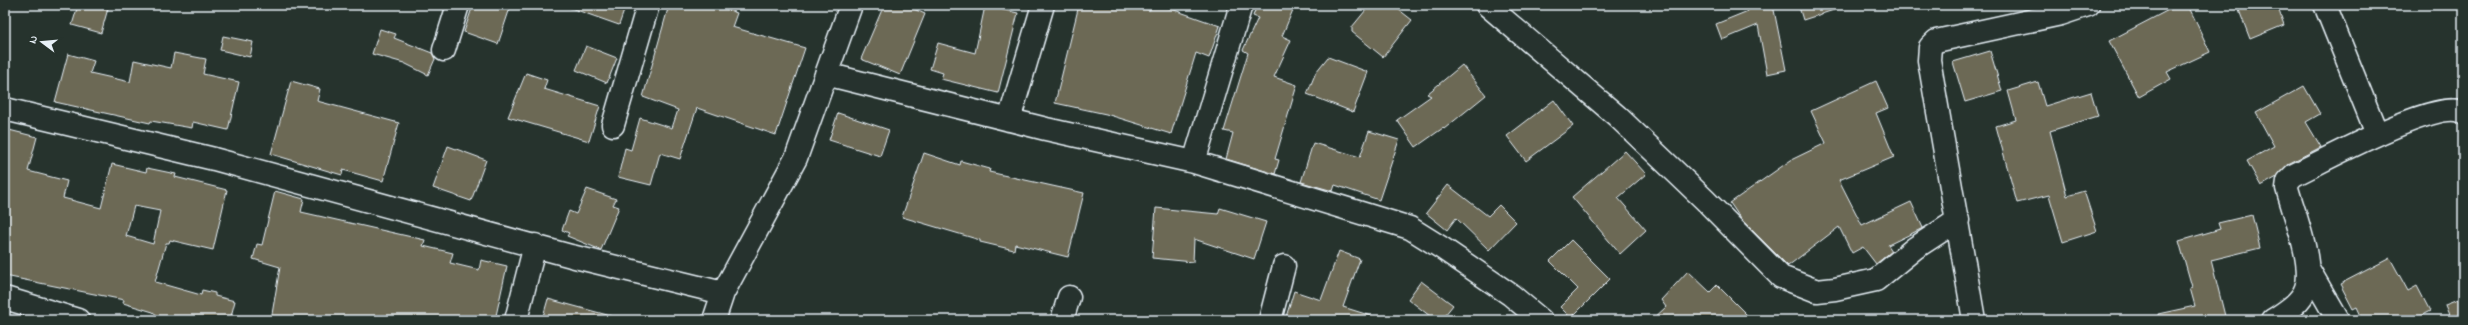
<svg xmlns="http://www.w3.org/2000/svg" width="2468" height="325" font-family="'Indie Flower',sans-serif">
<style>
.building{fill:#6c6955;stroke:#e8f1f8;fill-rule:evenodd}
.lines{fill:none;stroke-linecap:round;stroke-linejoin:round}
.minor-casing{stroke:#e8f1f8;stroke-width:25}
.minor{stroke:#26332d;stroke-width:22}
</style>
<rect width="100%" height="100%" fill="#26332d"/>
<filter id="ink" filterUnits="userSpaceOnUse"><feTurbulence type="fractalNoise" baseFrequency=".025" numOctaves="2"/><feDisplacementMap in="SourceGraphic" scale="8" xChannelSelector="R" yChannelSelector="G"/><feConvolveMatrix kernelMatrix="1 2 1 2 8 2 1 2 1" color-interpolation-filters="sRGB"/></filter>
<g filter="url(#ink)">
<!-- building -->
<path class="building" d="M78,5H109L101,33L72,25Z
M473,5H511L498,44L464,32Z
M569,5H626L619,25L568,7Z
M669,5H715L737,13L732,27L805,48L776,135L697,108L680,159L660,153L651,185L618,177L625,148L631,150L640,118L672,128L678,110L643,97Z
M884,5H905L925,14L900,75L861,59Z
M1079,5H1133L1150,10L1151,5H1160L1220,26L1209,58L1196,53L1171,134L1106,114L1055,103Z
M1257,5H1295L1282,36L1291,40L1274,77L1297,85L1275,159L1279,160L1275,174L1226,159L1233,133L1224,131L1248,53L1243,50L1258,18L1253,16Z
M1370,5H1393L1412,20L1383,57L1352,32V27Z
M1747,5H1773L1786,70L1767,74L1758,25L1722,40L1716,24L1748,11Z
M1806,5H1839L1840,8L1803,20L1799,7Z
M2178,5H2188L2210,52L2167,72L2171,79L2139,97L2109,41Z
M2237,5H2277L2284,25L2250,39Z
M985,6L1018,13L998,93L941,79L943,73L930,69L938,43L975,53Z
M380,29L396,34L394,38L432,53L435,59L428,75L404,63L372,54Z
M223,36L253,42L250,57L220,50Z
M586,46L617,58L607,83L576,70Z
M1990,51L2002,91L1965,102L1953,62Z
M174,53L206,59L203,74L239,82L228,130L193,122L192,128L151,121L150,123L55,102L68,54L94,61L90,73L130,82L134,60L171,68Z
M1328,57L1368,72L1353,112L1307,94L1316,72Z
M1462,65L1486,95L1444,129L1443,128L1416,147L1397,120L1431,96L1427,94Z
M526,73L547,80L544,89L600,106L589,141L508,117Z
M291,81L320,89L317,101L399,123L383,181L343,170L342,175L271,154Z
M1876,81L1888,108L1876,113L1894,157L1839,180L1862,225L1911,202L1923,228L1888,245L1892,251L1876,264L1863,247L1852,253L1839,227L1788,266L1741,219L1730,203L1791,160L1826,143L1811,111Z
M2038,82L2045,106L2091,92L2098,116L2050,131L2067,196L2084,191L2097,231L2063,242L2049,195L2017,203L1996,126L2016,120L2008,91Z
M2304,86L2320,114L2306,122L2321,147L2288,164L2277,177L2261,186L2247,161L2274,146L2256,113Z
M1554,100L1573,126L1526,161L1507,136Z
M838,113L889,130L880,156L829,140Z
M5,129L37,137L28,171L67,181L63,198L101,208L112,164L146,172L147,168L176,174L175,177L227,190L213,250L170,240L169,243H166L155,282L201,295L202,290L215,293V296L235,301L230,320H157L158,316L153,312L123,303L124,300L5,276ZM134,206L160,211L153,244L126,236Z
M1369,131L1399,140L1379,200L1335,185L1333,191L1301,182L1313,143L1360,157Z
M448,146L486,160L471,201L433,188Z
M1625,151L1646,174L1618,198L1646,230L1620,254L1572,197Z
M924,153L960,165L961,161L990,169L989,172L1084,193L1068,257L1015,244L1014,250L980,242V240L902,217Z
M1448,185L1488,216L1499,205L1516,222L1489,250L1456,218L1447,230L1426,213Z
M587,189L616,199L613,205L619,207L601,250L567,236L569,233L562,230L569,211L576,214Z
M275,191L304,199L301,212L425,240L423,246L453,253L450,263L479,270L481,260L507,266L495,320H271L280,267L253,259L257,244L262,245Z
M1156,208L1218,214L1220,208L1266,222L1254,259L1194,239L1193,262L1152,258Z
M2252,215L2260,248L2211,260L2226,320H2159L2158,314L2195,306L2190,288L2192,287L2179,241L2220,229L2218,223Z
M1571,240L1610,279L1571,318L1560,307L1578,289L1550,261Z
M1339,251L1360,259L1343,307L1375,317V320H1285L1294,291L1321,300Z
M2390,258L2408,291L2417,286L2430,311L2412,320H2363L2357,307L2353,309L2340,284Z
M1688,271L1710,292L1717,285L1752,320H1652L1666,307L1661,300Z
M1421,281L1453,305L1441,320H1435L1408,299Z
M2463,298V320H2451L2445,305Z
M548,299L611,316L610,320H542Z"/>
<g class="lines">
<!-- minor casing -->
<g class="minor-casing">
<path id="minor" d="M1487,5L1617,116L1705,200L1781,277L1817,291L1835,289L1876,280L1915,248L1958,220
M2325,5L2377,134
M444,50L458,5
M826,74L1046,129L1194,162L1410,228L1442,248L1511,295L1541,320
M5,109L214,159L571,256L723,293
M1009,120L1043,5
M613,125L648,5
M1194,162L1241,5
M2309,270L2338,320
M5,298L78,320
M516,320L535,245
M714,320L723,293L796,158L851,5
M1062,320L1069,297
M1270,320L1284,266
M1974,320L1929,60L1930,47L1936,41L2061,14L2088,5
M2273,320C2285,312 2301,303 2306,288C2314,263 2294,214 2287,188L2288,181L2294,175C2323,161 2436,99 2463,112"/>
</g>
<!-- minor -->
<use href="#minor" class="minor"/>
</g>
</g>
<!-- margin -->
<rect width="2468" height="325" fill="none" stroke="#26332d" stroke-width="20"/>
<rect x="10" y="10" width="2448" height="305" fill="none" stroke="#e8f1f8" stroke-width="1.5" filter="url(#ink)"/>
<!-- north arrow -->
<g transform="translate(42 42) rotate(286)" stroke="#26332d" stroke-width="3" paint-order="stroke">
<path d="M0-3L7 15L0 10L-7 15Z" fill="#e8f1f8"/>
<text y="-6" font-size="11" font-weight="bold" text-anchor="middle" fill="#e8f1f8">N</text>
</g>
</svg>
